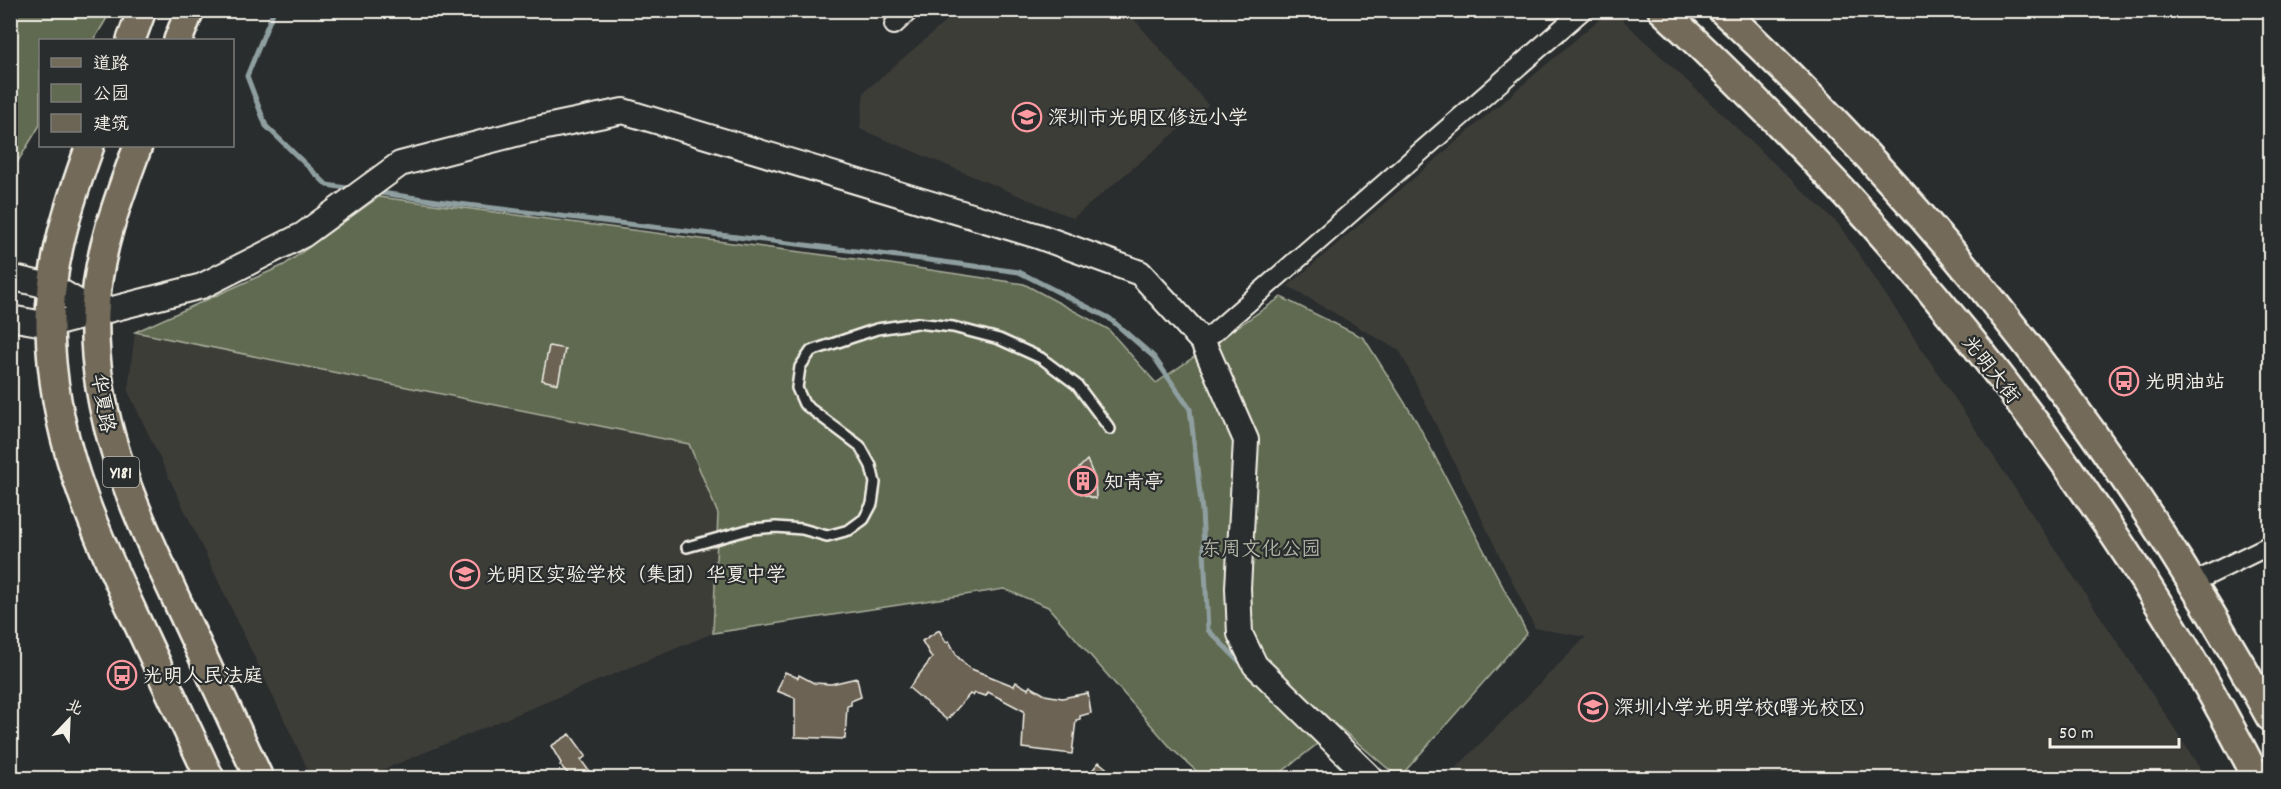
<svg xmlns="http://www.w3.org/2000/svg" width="2281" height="789" font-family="Dekko,'LXGW WenKai TC',sans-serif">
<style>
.built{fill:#3e3e39}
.green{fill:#606a51;stroke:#aaae9c;stroke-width:1.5}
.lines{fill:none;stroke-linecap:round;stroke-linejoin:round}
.stream{stroke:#8f9fa0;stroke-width:5}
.building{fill:#6c6454;stroke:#f4f1e8;stroke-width:1.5}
.lane-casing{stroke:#f4f1e8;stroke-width:14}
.street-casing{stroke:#f4f1e8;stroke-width:22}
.secondary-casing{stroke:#f4f1e8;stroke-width:28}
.primary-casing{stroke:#f4f1e8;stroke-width:32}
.lane{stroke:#2a2d2e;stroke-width:9}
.street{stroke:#2a2d2e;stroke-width:18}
.secondary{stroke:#2a2d2e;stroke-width:24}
.primary{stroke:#736b5a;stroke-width:27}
.labels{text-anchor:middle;stroke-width:4.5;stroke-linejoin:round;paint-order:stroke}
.shield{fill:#2a2d2e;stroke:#b7b6b0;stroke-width:1.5}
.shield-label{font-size:18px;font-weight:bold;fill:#f4f1e8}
.poi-label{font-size:20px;fill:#f4f1e8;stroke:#2a2d2e;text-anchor:start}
.street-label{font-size:20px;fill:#f4f1e8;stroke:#2a2d2e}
.park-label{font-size:20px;fill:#b1b4a4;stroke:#2a2d2e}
</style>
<rect width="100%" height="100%" fill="#2a2d2e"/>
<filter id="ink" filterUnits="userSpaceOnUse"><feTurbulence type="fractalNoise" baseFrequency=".0167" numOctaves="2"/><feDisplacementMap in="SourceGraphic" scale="12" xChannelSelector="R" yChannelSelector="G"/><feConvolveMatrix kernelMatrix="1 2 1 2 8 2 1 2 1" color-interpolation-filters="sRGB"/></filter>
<g filter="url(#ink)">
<!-- built -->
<path class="built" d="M958,11H1127L1208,105L1073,218L860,129L864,92Z
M1609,11H1613L1839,225L2160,706L2204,775L2200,778H1446L1586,637L1535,628L1400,351L1288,286Z
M135,332L689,444L718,514L713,633L363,778H312L128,391Z"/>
<!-- green -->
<path class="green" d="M10,11H111L94,40H40V125L17,163L11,166Z
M379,197L870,261L1024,284L1108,329L1156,383L1281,297L1364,338L1417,422L1527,633L1399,778L1339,727L1274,778H1204L1172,749L1048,607L1004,589L713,633L718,514L689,444L135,332L284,265Z"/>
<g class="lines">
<!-- stream -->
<path class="stream" d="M274,10L247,76L266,126L327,185L353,189
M374,192L459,204L906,257L1019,272L1109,318L1154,357L1190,409L1202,511L1208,630L1246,668
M1338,763L1354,778"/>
</g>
<!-- building -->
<path class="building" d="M549,346L565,349L558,384L542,380Z
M1087,460L1095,479L1096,499L1077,492L1071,486L1073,474Z
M939,630L946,642L949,641L957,656L969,668L1014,686L1016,682L1028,689L1030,686L1045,695L1062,698L1088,693L1091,713L1080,716V719L1076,720L1072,754L1022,748L1024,711L988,692L986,696L975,693L973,696L970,694L947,720L909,688L932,658L922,641Z
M785,672L798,678L799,675L814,683L831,684L857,678L861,697L851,701V705L847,706L845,739L795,737V698L777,691Z
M570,734L586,756L581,760L594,778H572L560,765L561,763L551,746Z
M1099,762L1118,778H1086Z"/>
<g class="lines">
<!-- lane casing -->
<g class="lane-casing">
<path id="lane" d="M687,547L751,529L776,527L802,529L827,536L849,530L864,519L872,504L875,483L871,466L860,446L804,404L797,388L800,367L811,351L877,329L917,323L953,327L999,339L1041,358L1077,385L1110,429"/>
</g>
<!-- street casing -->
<g class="street-casing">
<path id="street" d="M894,25L910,10
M1203,342L1583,10
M2192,583L2270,545"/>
</g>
<!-- secondary casing -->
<g class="secondary-casing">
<path id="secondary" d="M10,277L53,287L95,312
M10,318L50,325L202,286L303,235L400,164L527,131L623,111L1038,236L1140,273L1203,342L1246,440L1238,588L1240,634L1255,665L1371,778"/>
</g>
<!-- primary casing -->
<g class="primary-casing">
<path id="primary" d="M1662,10C1900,231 2109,488 2257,778
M1722,10C1941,214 2128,455 2270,717
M131,40L142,10
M178,40L190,10
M90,146C69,203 49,265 50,327C52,436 89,517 133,613C159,668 184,723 210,778
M138,146C118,199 97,254 95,312C91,418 134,507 177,601C204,660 232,719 259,778"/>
</g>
<!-- lane -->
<use href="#lane" class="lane"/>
<!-- street -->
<use href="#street" class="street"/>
<!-- secondary -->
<use href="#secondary" class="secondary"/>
<!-- primary -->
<use href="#primary" class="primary"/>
</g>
</g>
<!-- icons -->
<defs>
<g id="school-ring" transform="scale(1.5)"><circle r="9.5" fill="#2a2d2e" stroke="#ff9aa2" stroke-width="1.5"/><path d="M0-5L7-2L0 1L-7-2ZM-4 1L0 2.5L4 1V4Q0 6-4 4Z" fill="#ff9aa2"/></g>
<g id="bus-ring" transform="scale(1.5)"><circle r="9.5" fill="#2a2d2e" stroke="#ff9aa2" stroke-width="1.5"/><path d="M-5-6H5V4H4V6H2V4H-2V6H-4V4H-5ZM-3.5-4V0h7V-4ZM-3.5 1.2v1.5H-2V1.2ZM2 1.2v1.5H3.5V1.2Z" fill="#ff9aa2"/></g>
<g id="building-ring" transform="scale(1.5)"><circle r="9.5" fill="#2a2d2e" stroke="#ff9aa2" stroke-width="1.5"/><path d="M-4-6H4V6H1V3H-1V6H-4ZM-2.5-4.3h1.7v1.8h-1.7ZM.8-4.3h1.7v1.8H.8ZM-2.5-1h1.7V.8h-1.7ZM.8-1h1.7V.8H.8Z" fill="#ff9aa2"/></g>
</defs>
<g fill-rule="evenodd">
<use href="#school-ring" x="1027" y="117"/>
<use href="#bus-ring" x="2124" y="381"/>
<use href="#building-ring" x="1083" y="481"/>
<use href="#school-ring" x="465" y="574"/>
<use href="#bus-ring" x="122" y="675"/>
<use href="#school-ring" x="1593" y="707"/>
</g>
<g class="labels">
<!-- shield labels -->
<rect class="shield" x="103" y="457" width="36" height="30" rx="4.5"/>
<g class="shield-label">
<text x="121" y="478">Y181</text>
</g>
<!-- poi labels -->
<g class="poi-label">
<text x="1048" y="124">深圳市光明区修远小学</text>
<text x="2145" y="388">光明油站</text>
<text x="1104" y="488">知青亭</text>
<text x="486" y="581">光明区实验学校（集团）华夏中学</text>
<text x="143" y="682">光明人民法庭</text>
<text x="1614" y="714">深圳小学光明学校(曙光校区)</text>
</g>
<!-- street labels -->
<g class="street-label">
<text transform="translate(1992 369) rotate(52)" y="7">光明大街</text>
<text transform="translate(104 403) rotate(80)" y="7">华夏路</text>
</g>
<!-- park labels -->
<g class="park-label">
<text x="1261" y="555">东周文化公园</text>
</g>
</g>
<!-- margin -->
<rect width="2281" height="789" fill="none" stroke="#2a2d2e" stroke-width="36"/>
<rect x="18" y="18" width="2245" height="753" fill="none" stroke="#f4f1e8" stroke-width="2" filter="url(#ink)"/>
<!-- legend -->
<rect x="39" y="39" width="195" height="108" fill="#2a2d2e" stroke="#7b7b78" stroke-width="1.5"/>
<rect x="51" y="58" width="30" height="9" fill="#736b5a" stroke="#7b7b78" stroke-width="1.5"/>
<text x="93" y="69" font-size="18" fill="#f4f1e8">道路</text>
<rect x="51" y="84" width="30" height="18" fill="#606a51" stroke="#7b7b78" stroke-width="1.5"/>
<text x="93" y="99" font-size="18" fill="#f4f1e8">公园</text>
<rect x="51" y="114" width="30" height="18" fill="#6c6454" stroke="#7b7b78" stroke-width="1.5"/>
<text x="93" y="129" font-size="18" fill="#f4f1e8">建筑</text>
<!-- north arrow -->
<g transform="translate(69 720) rotate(23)" stroke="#2a2d2e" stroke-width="4.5" paint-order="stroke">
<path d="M0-4.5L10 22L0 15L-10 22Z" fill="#f4f1e8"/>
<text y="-9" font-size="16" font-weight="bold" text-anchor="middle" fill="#f4f1e8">北</text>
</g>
<!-- scale -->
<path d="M2050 738v9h129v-9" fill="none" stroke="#f4f1e8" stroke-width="3"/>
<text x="2059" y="738" font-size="18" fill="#f4f1e8" stroke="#2a2d2e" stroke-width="4.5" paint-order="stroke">50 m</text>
</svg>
